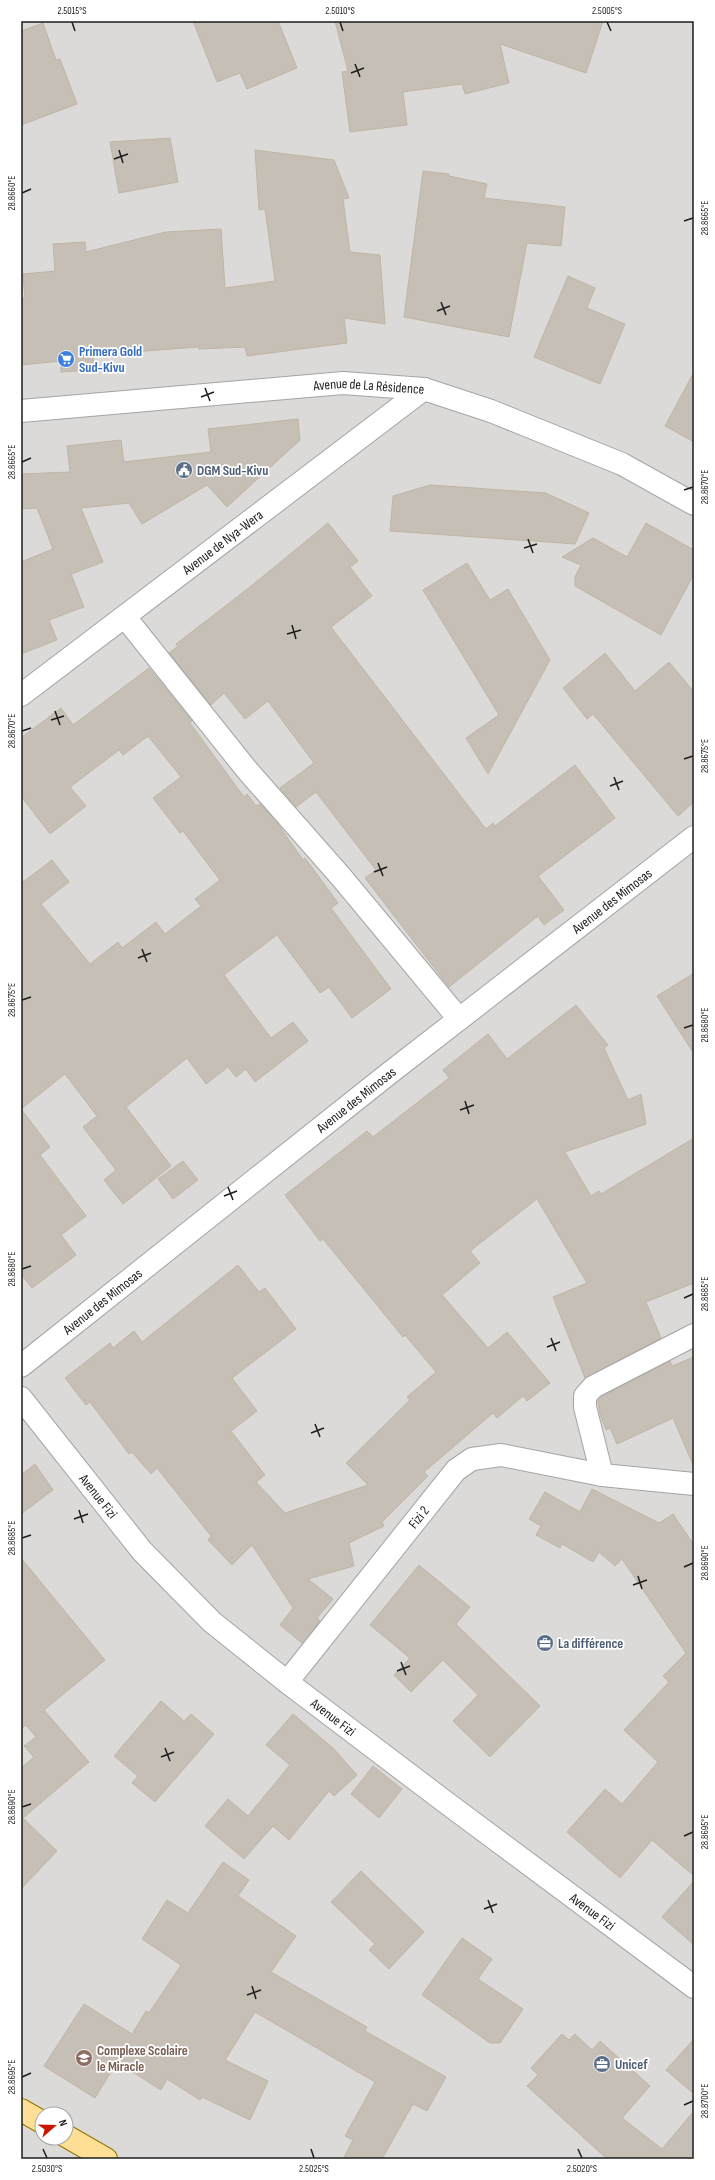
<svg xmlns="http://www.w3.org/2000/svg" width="715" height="2180" font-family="'Sofia Sans Condensed',sans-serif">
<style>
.residential{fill:#dbdad9;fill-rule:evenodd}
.building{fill:#c6bfb5;stroke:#c1b4a3}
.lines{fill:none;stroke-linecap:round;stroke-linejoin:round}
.street-casing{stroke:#a4a4a4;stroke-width:24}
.primary-casing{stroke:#957500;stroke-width:24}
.street{stroke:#fff;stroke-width:22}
.primary{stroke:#ffde96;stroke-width:22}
.ticks{fill:none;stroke:#1d1d1d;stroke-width:1.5}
.labels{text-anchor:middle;stroke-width:3.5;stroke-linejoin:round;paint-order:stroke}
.shop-label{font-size:14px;font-weight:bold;fill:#366cbe;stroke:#fff;text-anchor:start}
.street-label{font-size:14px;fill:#1d1d1d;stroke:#fff}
.service-label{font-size:14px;font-weight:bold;fill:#4e5e75;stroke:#fff;text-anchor:start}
.education-label{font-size:14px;font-weight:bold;fill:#785e54;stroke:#fff;text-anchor:start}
.neatline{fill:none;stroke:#1d1d1d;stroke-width:1.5}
.ticks-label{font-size:10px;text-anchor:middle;fill:#1d1d1d}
</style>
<rect width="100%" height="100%" fill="#eeece2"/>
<!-- residential -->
<path class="residential" d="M21,21H694V2159H21ZM42,2114H66V2138H42Z"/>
<!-- building -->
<path class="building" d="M193,21H278L297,68L247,89L240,73L217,82Z
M335,21H603L586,73L500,44L509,83L465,94L462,84L403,92L407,125L350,132L342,72L348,71Z
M43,23L56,60L60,59L77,104L21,125V31Z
M170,138L178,182L119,193L110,142Z
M255,150L334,160L349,198L343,199L350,252L380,255L385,324L344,318L347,343L247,356L245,347L199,349L198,347L93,355L94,370L61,372V361L21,365V298H25L23,274L55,271L53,244L85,242L86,252L166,232L221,229L225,288L275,281L265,209L259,210Z
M423,171L449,174V176L487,184L484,198L565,207L561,246L527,243L509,337L404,317Z
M568,276L595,288L587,308L625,324L600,384L534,357Z
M694,372V442L665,426Z
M298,419L300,440L227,507L207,485L142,524L129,503L81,508L103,562L71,574L84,607L49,620L57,640L21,654V562L53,549L37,508L21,509V474L70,472L67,446L121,440L124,462L211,452L208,429Z
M430,485L546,493L589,513L575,544L390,531L393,496Z
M328,523L358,561L350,567L372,596L331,627L486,829L493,823L495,826L575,765L615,818L538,876L564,910L544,925L538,916L449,987L365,878L376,870L316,792L296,807L280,788L314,763L268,701L245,719L224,693L211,705L169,653L178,646L176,644L250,587Z
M646,523L694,550V574L661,635L575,586V577L581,565L562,557L593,538L627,557Z
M467,563L490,600L508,589L550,660L488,774L466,738L499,715L423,590Z
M605,653L635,691L669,662L694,692V802L678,816L593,714L587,719L563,688Z
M149,668L192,721L190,723L244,797L247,794L256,806L260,804L277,823L303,860L305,858L338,903L331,908L391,989L352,1018L329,987L320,993L277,935L224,975L271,1038L293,1022L308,1041L255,1082L246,1069L236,1077L228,1067L206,1084L187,1058L126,1107L171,1166L123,1204L104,1180L116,1170L83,1127L97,1116L65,1074L21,1109L50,1147L40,1155L86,1216L61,1235L76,1255L32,1288L21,1274V879L23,882L52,860L69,882L41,904L90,964L118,942L122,948L156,922L165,934L201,906L195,899L220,880L183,831L180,833L153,798L181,777L148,736L123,755L119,750L70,787L86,806L50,834L21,796V738L61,708L73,725Z
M694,973V1054L657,996Z
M576,1005L608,1045L604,1048L628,1100L641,1094L646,1124L565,1152L591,1196L599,1191L601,1194L694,1138V1283L646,1302L661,1338L585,1378L553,1297L587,1283L537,1199L470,1251L480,1263L442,1295L488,1348L507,1332L550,1383L527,1401L523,1396L497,1418L493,1413L424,1472L428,1476L382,1522L384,1526L349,1543L354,1566L308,1579L333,1599L317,1618L320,1621L302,1643L280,1625L293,1608L252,1545L232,1565L208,1540L211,1536L157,1468L151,1474L132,1452L129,1454L90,1402L86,1405L65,1378L110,1343L113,1348L134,1331L142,1342L238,1265L259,1292L265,1288L296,1329L232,1378L257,1411L231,1431L265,1475L256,1482L285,1513L368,1485L346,1463L410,1400L407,1397L436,1372L405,1335L403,1337L323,1239L320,1241L285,1195L367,1131L373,1137L449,1078L443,1070L488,1034L507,1059Z
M183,1161L198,1180L173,1199L158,1179Z
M694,1357V1467L673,1418L617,1444L610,1428L606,1430L600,1414L598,1401L601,1397L670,1361L672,1366Z
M35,1464L53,1490L21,1514V1475Z
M592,1489L659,1523L673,1514L694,1545V1876L652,1840L620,1878L567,1832L605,1789L622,1804L658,1762L624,1730L669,1682L663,1676L686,1653L622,1559L615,1566L599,1552L593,1562L562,1544L560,1548L536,1535L541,1526L529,1519L545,1492L580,1512Z
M21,1558L105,1660L44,1710L89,1762L23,1818L57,1851L21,1889V1768L34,1757L24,1746L36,1737L26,1725L21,1729Z
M419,1565L470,1607L456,1624L540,1706L490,1757L453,1721L478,1695L443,1660L411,1692L394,1675L410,1658L370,1625Z
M161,1701L184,1721L191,1714L214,1734L155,1802L132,1783L138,1776L114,1756Z
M293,1714L334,1749L357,1775L334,1796L329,1791L289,1840L273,1826L244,1859L205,1826L228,1799L248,1816L290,1765L266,1745Z
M373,1766L402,1789L379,1818L351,1794Z
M223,1862L249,1880L238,1896L296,1936L271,1972L367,2027L365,2031L446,2077L427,2111L413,2104L382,2159H343L353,2140L345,2136L375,2082L255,2012L225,2060L268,2081L250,2120L202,2097L200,2100L167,2079L161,2090L117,2062L95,2098L44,2066L84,2004L132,2034L146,2011L149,2013L181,1965L142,1939L167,1900L188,1913Z
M361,1871L424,1932L389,1969L369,1950L375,1944L331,1902Z
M694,1881V1945L662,1917Z
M462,1938L492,1959L478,1979L523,2009L500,2043H490L422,1995Z
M562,2034L569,2040L575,2034L592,2050L600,2041L650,2086L622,2118L662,2149L694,2111V2159H607L527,2086L538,2075L531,2068Z
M694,2039V2094L666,2070Z"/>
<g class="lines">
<!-- street casing -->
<g class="street-casing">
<g id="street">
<path id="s1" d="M21,411L343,383L424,389L491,411L622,464L694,504"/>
<path d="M125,617L247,770L342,878L459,1019"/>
<path id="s2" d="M21,695L424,389"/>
<path id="s3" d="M21,1366L387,1075L694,837"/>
<path id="s4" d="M21,1398L142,1551L212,1622L287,1682L444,1801L694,1987"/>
<path d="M602,1475L585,1407V1396L593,1387L694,1335"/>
<path id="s5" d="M287,1682L456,1470L472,1459L501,1455L602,1475L694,1484"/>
</g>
</g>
<!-- primary casing -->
<g class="primary-casing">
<path id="primary" d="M21,2110L42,2122
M66,2136L106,2159"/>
</g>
<!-- street -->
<use href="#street" class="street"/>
<!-- primary -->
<use href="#primary" class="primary"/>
</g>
<!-- ticks -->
<path class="ticks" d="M72,22L75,31M340,22L343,31M607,22L611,31M355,64L360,77M351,73L364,68M119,150L123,163M114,159L128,154M22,193L31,189M684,221L693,218M441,302L446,315M437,311L450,306M205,388L210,401M201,397L214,392M22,462L31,458M684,490L693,487M528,539L533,553M524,548L537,544M292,625L296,639M287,634L301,630M55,711L60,725M51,720L64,716M22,731L31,728M684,759L693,756M614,777L619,790M610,786L623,781M378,863L383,876M374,872L387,867M142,949L147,962M138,958L151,953M22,1000L31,997M684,1028L693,1025M465,1101L469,1114M460,1110L474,1105M228,1187L233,1200M224,1196L237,1191M22,1269L31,1266M684,1298L693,1294M551,1338L556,1351M547,1347L560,1342M315,1424L320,1437M311,1433L324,1428M79,1510L83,1523M74,1519L88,1514M22,1538L31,1535M684,1567L693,1563M638,1576L642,1589M633,1585L647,1580M401,1662L406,1675M397,1671L410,1666M165,1748L170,1761M161,1757L174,1752M22,1807L31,1804M684,1836L693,1832M488,1900L493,1913M484,1909L497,1904M252,1986L256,1999M247,1995L261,1990M22,2077L31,2073M684,2105L693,2101M43,2149L47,2158M311,2149L314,2158M578,2149L582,2158"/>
<!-- icons -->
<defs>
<g id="supermarket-disc" transform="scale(0.9)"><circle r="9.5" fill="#3f7fe0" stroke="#fff"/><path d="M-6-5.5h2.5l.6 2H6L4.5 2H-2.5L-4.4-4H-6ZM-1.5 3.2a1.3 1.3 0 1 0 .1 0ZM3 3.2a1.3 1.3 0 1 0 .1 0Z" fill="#fff"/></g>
<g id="civic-disc" transform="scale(0.9)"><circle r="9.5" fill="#5c6f8a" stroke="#fff"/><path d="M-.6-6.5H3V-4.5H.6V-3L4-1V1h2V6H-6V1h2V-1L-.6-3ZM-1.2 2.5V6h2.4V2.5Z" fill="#fff"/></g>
<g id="office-disc" transform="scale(0.9)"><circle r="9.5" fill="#5c6f8a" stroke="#fff"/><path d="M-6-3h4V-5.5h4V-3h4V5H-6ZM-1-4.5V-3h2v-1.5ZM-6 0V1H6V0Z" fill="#fff"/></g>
<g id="school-disc" transform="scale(0.9)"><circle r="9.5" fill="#8d6e63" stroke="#fff"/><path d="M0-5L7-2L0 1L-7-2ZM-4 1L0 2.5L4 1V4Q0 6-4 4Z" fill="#fff"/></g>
</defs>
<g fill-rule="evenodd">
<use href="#supermarket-disc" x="66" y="359"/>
<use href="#civic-disc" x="184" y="470"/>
<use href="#office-disc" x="545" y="1643"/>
<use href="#school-disc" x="84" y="2058"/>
<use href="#office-disc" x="602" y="2064"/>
</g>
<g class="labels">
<!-- shop labels -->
<g class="shop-label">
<text x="79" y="356">Primera Gold<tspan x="79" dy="16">Sud-Kivu</tspan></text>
</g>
<!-- street labels -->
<g class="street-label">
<text dy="5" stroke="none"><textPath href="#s1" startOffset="349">Avenue de La Résidence</textPath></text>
<text dy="5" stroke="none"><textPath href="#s2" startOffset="253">Avenue de Nya-Wera</textPath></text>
<text dy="5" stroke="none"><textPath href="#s3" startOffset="752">Avenue des Mimosas</textPath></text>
<text dy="5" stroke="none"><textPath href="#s3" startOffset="428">Avenue des Mimosas</textPath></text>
<text dy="5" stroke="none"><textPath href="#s3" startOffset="104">Avenue des Mimosas</textPath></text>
<text dy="5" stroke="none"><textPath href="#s4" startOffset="125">Avenue Fizi</textPath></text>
<text dy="5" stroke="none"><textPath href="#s5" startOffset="211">Fizi 2</textPath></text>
<text dy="5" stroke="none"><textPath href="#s4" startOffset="449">Avenue Fizi</textPath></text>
<text dy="5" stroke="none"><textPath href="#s4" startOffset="773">Avenue Fizi</textPath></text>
</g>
<!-- service labels -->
<g class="service-label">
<text x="197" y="475">DGM Sud-Kivu</text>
<text x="558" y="1648">La différence</text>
<text x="615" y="2069">Unicef</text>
</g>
<!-- education labels -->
<g class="education-label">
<text x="97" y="2055">Complexe Scolaire<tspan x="97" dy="16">le Miracle</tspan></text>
</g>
</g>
<!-- border -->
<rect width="715" height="2180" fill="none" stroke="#ffffff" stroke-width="44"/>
<!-- north arrow -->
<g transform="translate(54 2126) rotate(70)"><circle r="19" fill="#ffffff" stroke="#a5a5a5"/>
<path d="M0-3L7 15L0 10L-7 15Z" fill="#c91800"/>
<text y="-6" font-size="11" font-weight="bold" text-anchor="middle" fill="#1d1d1d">N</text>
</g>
<rect x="22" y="22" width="671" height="2136" class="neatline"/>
<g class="ticks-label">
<text x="72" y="14">2.5015°S</text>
<text x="340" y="14">2.5010°S</text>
<text x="607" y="14">2.5005°S</text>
<text transform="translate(11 193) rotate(-90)" y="4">28.8660°E</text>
<text transform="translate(704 218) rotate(-90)" y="4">28.8665°E</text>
<text transform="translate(11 462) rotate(-90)" y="4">28.8665°E</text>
<text transform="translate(704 487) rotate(-90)" y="4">28.8670°E</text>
<text transform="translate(11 731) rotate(-90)" y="4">28.8670°E</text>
<text transform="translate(704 756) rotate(-90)" y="4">28.8675°E</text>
<text transform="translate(11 1000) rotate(-90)" y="4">28.8675°E</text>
<text transform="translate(704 1025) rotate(-90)" y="4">28.8680°E</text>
<text transform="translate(11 1269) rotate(-90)" y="4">28.8680°E</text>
<text transform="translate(704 1294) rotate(-90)" y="4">28.8685°E</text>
<text transform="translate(11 1538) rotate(-90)" y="4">28.8685°E</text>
<text transform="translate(704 1563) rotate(-90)" y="4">28.8690°E</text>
<text transform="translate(11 1807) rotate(-90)" y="4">28.8690°E</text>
<text transform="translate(704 1832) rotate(-90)" y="4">28.8695°E</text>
<text transform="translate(11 2077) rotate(-90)" y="4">28.8695°E</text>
<text transform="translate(704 2101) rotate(-90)" y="4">28.8700°E</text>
<text x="47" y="2172">2.5030°S</text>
<text x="314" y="2172">2.5025°S</text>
<text x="582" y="2172">2.5020°S</text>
</g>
</svg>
